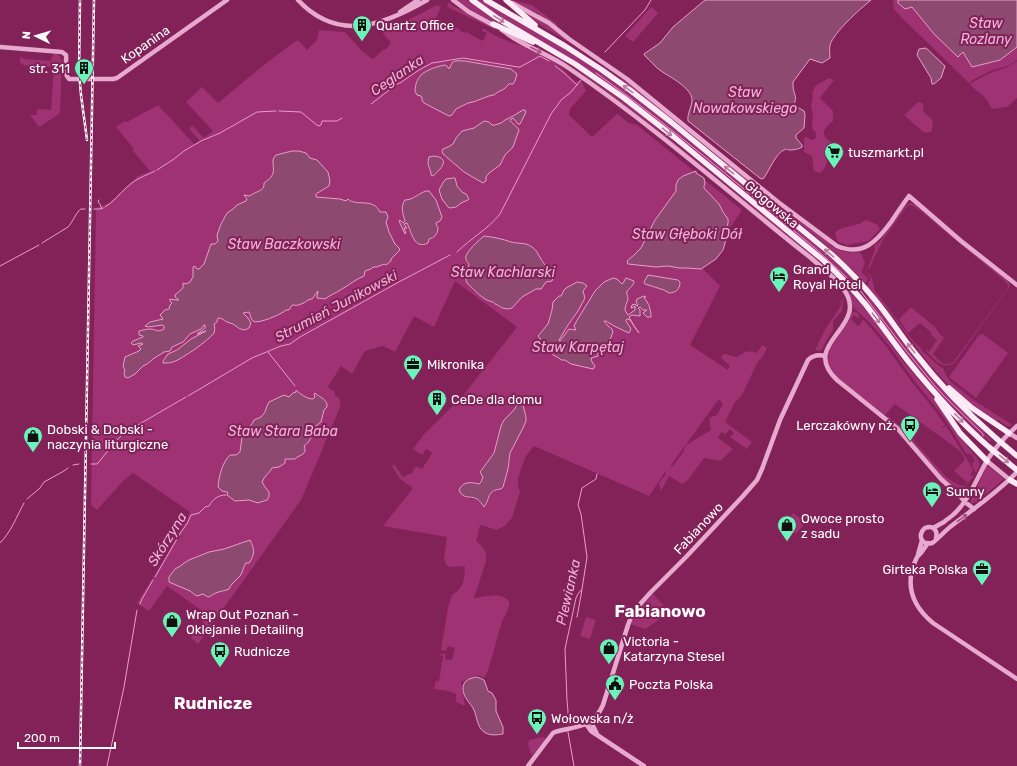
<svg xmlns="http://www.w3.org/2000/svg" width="1017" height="766" font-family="Rubik,sans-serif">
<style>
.green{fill:#9e3272;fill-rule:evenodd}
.water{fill:#8e4971;stroke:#e99dcb}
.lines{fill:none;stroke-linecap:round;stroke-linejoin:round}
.stream{stroke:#e99dcb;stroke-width:1}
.minor{stroke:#e8a9ce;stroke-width:4.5}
.major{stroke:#feebf5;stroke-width:5.5}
.rail-casing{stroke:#fff;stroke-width:2.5}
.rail{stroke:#822259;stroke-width:1;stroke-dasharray:3;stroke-linecap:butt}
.major-bridge{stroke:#feebf5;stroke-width:5.5}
.oneway{stroke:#ba7c9f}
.oneway2{stroke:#a65182}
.labels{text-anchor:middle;stroke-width:4;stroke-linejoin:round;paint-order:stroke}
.poi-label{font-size:13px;fill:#fff;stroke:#822259;text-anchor:start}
.street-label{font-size:13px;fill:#fff;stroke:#822259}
.water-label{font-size:14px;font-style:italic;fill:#efb4d8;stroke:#822259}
.district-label{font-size:17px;font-weight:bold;fill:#fff;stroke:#822259}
</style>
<rect width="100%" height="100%" fill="#822259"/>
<!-- green -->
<path class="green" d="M456,0H467L496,21L519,35L474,12Z
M476,0H482L553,41L595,69L647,106L828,254L853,279V280L868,298L870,297L986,432L985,434L992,440L990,442L989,441L983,436H982L939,394L910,359L865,301L867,300L865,298L851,282L849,283L837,270L576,62L499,16Z
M511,0L532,5L557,24L558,26H556L539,16V14L521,6Z
M893,0H1017V60L1008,66L992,70L973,80L969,83L901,17L894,9Z
M449,2L453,6L460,9L507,35L447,7Z
M437,5L441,7L436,18L461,30L460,31L465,33L466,32L483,41L487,33L482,31L483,28L494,35L508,41L510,42C529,48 548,56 563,69C567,73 571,78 576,82L580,80L582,82L586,91L570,109L569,115L592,137L616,115L618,114L627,122L637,125L742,210L703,269L720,286L690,345L728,370L730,366L723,360L721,357L724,354L737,357C745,352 748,350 757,353L762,345L767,348L762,358L758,361L742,395L735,402L725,422L752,442L747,449L730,437L734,433L730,429L726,434L721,432L718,438L733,449L720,461L704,458L688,480L682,484L669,476L661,491L659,483L666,474L665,472L649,496L534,446L526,456L518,478V485L520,492L512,518L505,526L496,530L481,525L480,526L476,541C484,547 487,551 486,561L474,598C484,597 502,591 509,602C511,607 504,617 502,622C497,637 494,652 489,667C487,671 487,675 484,678L478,675L461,682L465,706L456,702V694L448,691L434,689L436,681H439L443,656L440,655V654H446L445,659L452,660L455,648L448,646L446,651L441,650L448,608L452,595C464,588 464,581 465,567L464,566L452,567L447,566L444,559L447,537L383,526L413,488L400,479L392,466L394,464L403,477L412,473L416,466L422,469L432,453L426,449L422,455L413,449L424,434L461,398L517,327L455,281L434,327L414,316L395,352L383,346L365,351L352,374L341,366L328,387L335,392L334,394L340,399V407L301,500L198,644L191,638L208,615L167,586L149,611L137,603L159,568L185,522L190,512L133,473L123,481L97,510L91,505L96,208L109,203L138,176L150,171L132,150L134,149L116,127L125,121L127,122L158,105L194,144L200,141L189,129L192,125L204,138L213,131L186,102L202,87L218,103C244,81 270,59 298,40L307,50L317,40L319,30L345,32L361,50L372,59H373L384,49L385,50L391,43L381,31L410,19ZM719,399L723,404L717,415L709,418L711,430L696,439L690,443L687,444L684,449V451L672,467L671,465ZM523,405L526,417V421L523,428L510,453L508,469L503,487C493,491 487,495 486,506L484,507C478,497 475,500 465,497L459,490C463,481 471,482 479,484L481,482L483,477L480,472L494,453L501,426L504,420L514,410L515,406Z
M651,7L658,13L633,42L625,36Z
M524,12L544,22L636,88L772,200L830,244V245C840,251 848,254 860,252L865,262L862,271L863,274L868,278L867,282L864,283L852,269L828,247L682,127L621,80L622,79L575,46L542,26Z
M514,36L560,59L589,78L632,108L795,241L829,270L847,288L868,312L902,360L931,394L957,433L972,452V453C980,460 982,463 976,473L973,468L972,463L975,461L972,455L966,453L942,415L912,378L891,348L871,324L853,307L847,290L837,279L672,142L631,110L570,66L559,60L521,41Z
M54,54H58L62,61L60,111L59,114L39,127L25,108L30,115H37V109L51,110L54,67L23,65L20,62V57H22L23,59L52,61L51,59Z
M1017,61V98L1007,107L992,109C989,103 986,98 980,93C976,90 973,88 970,84L973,82L992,72L1008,67Z
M829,78L834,80L820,98L833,111V121C830,124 826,126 825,129C821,136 829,140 833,144L834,146L832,147L826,149L825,154L827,161L825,168L820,173L814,171L812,156L804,152V138L806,137L812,140L816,138V136L815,131L813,130L812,122L813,114L811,107L813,95L812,94L815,86Z
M918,102C926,103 922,107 924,112L933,121L932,130L931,132L926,133L922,131L904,115Z
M911,203L915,205L967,249L1008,281L1010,286L955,362C943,372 934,358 926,351V350L929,352L937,340L931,335L932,333L920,323L908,333L899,319L911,307L936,328L938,332L944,338L933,354C940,361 944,369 954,361L1008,288V285L1005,281L918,209L911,205L907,206L904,210L883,240L874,258L869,270L868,268L875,250L874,246L881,240L906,205Z
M866,220L876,224L880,229L869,241L847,245L839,242L837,240L835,232L842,228L859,224Z
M869,262L865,270L866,272L871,276L875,291L914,342L922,349L921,350L939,366L943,368L947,377L951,382L975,401L1011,424L1012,426H1007L998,420L997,421C990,417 983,413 976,408C939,382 918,349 891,314C883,304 875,295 867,286C870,279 873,278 865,272V269Z
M844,298L845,301L844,299L842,301L843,303L842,311L833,321V330L829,336L822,349C820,352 818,350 815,350L826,328L839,309L842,303L840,302Z
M853,312H856L859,315V319L854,315L851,319L858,326L862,322V320H864L886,346L911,381L933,408L945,425L942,427V428L946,426L970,464L973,471L970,475L971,476L975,474L961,493L945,480L904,432L888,418V416L903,429L946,477C952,481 958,486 965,486L968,483L954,471L965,460L961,452L952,445L895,404L885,415L837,378L831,370L828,364V358L830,348L849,320L852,313Z
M983,334L1008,353L976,398L949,377L979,335Z
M987,465L1004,479L976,502L971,504V500Z
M793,513L806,522L796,534L782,525L786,518L788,520Z
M653,594L668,610L656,622L645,629L631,624L635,614Z
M586,617L596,620L590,639L580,636Z
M543,737L545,738V740L534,754L531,755L528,744L529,740Z"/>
<!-- water -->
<path class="water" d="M705,0H871C860,9 834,32 830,45C829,49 830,54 830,58L822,63L810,59L793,82C793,85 793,89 794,92C796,97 796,99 794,105L804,111L805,115L804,128L796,135V138L802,145V147C799,149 794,150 790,150C785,150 788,148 784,150C777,152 768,172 764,178L761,179L688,121C687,113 692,106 692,100C692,88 670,77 661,71C655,67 651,61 645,56L644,54L660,43L673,27Z
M898,0H1017V47L1000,60L972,67L963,52L958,57L934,34L912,7L905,9L898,3Z
M926,48L945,66L941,78L934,84H932L931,78L917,55L919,49Z
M465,61L511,69L517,74L515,81L513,84H509L504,89L498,92L494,95L489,96L473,102L468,103L456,109L452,115L449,116L424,103L422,100V98L421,96L417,95L415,91C415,86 417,79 421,75C426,70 438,66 445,65L448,67V68H450C452,59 456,61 465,61Z
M523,110H525L526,112L520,124H518L513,118L510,120C511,123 517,126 519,130L513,147L505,155L500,165L489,173L486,177V181L483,183L464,172L443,154L442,151L443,149L448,147L453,144L456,138L462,131L474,128L484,121L489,122L492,125H495L501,123L505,120L513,116Z
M292,151H299L306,153L310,158L317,160L328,172L330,181L329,186L316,194V197L340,199L346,201L348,199C356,207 373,197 380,212H386L388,217L386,222L389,232L395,244L400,249L399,251C396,254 394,256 391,259V261L386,265L384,264L377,267H373L371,269L365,271L364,276C356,279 349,285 342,289C336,293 330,295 325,299L317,298V296L318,291L312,299C307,299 306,303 301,304C298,306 295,305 292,305L289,310H286C282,314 257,325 253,321C251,319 250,315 249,312L243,313L248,318L251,323L249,328L245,330C238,329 238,327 233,324C231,323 229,323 227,322C223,320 223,318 218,318L217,322L214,324C215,327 215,330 214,333C208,341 182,359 173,362C170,363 166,363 163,363V361L168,354L177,350L191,339L206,331L197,334L205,328V325H204L201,329L190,334L183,342L172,347L170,351L164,352L153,359L147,364L143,366L135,374L128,378L125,377L124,373L125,371L123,366L125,357L139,351L141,349L138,346L143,344L141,343L133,345L131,343L133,341L143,337V336L139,335V331C143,330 146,329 150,329C156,329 157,333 164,329V326L162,325L148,327L145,326L150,322L163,319L160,315L165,310L169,309L170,305L172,303L170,301V299L176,300H179L175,297V295L183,288V283L186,284L190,282L193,277V267L195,266L197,269H199L204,264L211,244H215L218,241L217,235L221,224L227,213L233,209L237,205L246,201L247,199L244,195L250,196C255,191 265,192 264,183C268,180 272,177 273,173C275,166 270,160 276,155Z
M434,156C452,158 440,170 433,176L431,175C431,168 426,166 429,157Z
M696,171V173L704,178L705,184L704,186V188L719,204L723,212L728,219C729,225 725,231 720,234L724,236L726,239L725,243L723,250L716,259L701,269L687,268H679L668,266L656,267L628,264L627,261L634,255L641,248L655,220L676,191V185L678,180L683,176Z
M453,178H455L457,186L462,192L466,194L469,199L468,200L461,203L456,207L450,208L448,207L442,199L439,190L444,181L446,179Z
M426,191H429L436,200L442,217L440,221L436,223C436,224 437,226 438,228C438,234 434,238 429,239L428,243C414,250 412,233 407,223L404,224L407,228H404L406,233L405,234L399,221L400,220L403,223L405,221C403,214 400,207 405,200C413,200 419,193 426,191Z
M484,236C493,237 503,239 511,242C518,244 526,242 532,247C538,251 540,259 545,265C549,270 555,275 552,281L546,282L541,289H536L522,297L512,308L508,309L502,308C499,305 495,305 493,302C482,300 475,290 467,283C464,276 468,271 469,264C467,262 465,259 466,256C468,250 479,240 484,236Z
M648,275L678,280L680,282C680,289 676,293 669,293L664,290L645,284L644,282Z
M613,278L617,279L622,284L623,283L626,278L634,281C634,285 630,288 627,291C626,294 628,295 628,299C627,303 625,306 625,310L628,315L635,310V306L632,308H631L632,305L635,304L637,306L638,305L636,302L637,299L644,296L646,297L644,298C649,303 651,310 651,317H647L643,313L644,312L646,311L647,310H643L640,307L638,308L640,310V316L632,315L629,317L634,326L639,333L630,320L627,319L626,320V321L631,329L629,333L614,326L606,321H604L608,326L612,329L613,332L608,345H597L598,356L591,358L592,362L595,366L594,368L593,369L571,364L565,360H561L559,358L553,355L552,351L556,349L560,343C552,346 549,352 540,344V338L538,336L548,324L552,310L553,302L559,296H561L564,290L566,288L577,282L583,283L587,286L583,291L585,298L578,311L568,325L559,340L560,341L569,329L576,330L574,326L576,322L595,291L604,282Z
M296,390C300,394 307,399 313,399L315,397L314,394L315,393C320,398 328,399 327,407L324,410L321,422L316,426L313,427C312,434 311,442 304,446C308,455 300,454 295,459H285V463L279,467L272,468C270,473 264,476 262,482L265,487L269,492V497L267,500L258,503L249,500L235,501L227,495L228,493L227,492L222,491L218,487C219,476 222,463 230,455H236L240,452L242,437L244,432L252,424L254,420L261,417L265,412L267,406L269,402L284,395L289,397L293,393L296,392Z
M518,403H522L523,405L526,417V421L523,428L510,453L508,469L503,487L501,489C487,490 490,499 484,507C482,504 480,501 477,499C470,495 463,500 459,490C463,481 471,482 479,484L481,482L483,477L480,472L494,453L501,426L504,420L514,410Z
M250,540C255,550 255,554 249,563H246C243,567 243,572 240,576C236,581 231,583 229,589C225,591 220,591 216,593C213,594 212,596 208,597L203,594L197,596L195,595L190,591L169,582V577L175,569L182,565L184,563L186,562L189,560L209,552L224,549Z
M476,677L480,678L484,680L488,691L492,693L496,700V711L503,727V734C497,735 490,736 484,732C477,727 477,717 474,710C470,702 463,698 463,688C463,687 464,683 465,682L469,679Z"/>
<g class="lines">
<!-- stream -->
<path class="stream" d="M605,52L645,10L651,0
M555,66L563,72L577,85
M596,73C672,127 743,189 815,248L859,289L904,348L934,385L944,396L983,434V436
M371,104L397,84L400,83L419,70L432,63L463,58L518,67H520L540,56L549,61
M279,111L301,112L318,126L321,125L322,121H337L342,118
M157,170L174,159L184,151L201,141L220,133L257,112L276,111
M99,200L98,202L100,204L102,209
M105,207C114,202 119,194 127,187C137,178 143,177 155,171
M94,209H100L103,208
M42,243L68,227C72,223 77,211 81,209C82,209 84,209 85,209
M457,252C471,238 487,230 500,214L551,114L562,99L570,93L581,80
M0,266L39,245
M268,352L295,386
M188,396L252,358L281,346L290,344L300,337L397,283L450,255
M91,464H97L98,463L115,442L124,433L186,397
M73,465L79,464
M27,499L40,488L44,482L64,471L68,468
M0,543C11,532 17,516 24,503
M155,577L181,532L187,524L191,515L199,513L205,507L209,506C213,499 218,495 226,495
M140,604L142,599L153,580
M577,617L582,590
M569,724L567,700L565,649L576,598L578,594L582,589L587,557L581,514L578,505L582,488L596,479L597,474
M568,732L574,766
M107,766L124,687L137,610"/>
<!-- minor -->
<path class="minor" d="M298,0C338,43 384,25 427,0
M453,0L469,12L495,26
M512,3L549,23L569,39L627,79L778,202L837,246C863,257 877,241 891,222C897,213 903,204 909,196L961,241L1017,285
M400,12L418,0
M502,30C507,33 511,37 517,40C534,50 553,57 570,69C636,114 697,165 759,216C776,230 793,244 811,258C821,267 833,276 842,287C874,327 797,342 837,380L898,429L941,479L961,497L965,502L974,509
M0,47L62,52L66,55C67,63 63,73 69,79H113L117,78L227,0
M1009,433L1017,438
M987,461L1010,480
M933,528C937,526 940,524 944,522C947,519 951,517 954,514C970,499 977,477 988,459C996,446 1006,436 1017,426
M936,538C938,530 933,525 925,528C917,534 921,546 932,543C935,542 946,530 950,527C973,509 997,493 1017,472
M922,540C921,545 919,550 918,555C916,560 913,565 912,570C907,591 916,609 933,623L1017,679
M918,556L921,553L928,543
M591,722L597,734
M586,724L591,731L644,766
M528,766L553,733L555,732C577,726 593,728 603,705L628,625L633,612L651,592L687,556L743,496L757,480L762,469L780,420L808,360C813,355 818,354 825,356"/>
<!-- major -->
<path class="major" d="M472,0L497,18L575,64L624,98L674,137L823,260C838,274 853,289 866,305C880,323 893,342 908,361C933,392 960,422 990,448
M486,0L565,46L602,70L630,90L671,122L830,253C847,268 862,284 876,301C890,318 901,336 915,353C939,384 967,413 997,439
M506,0L535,25
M493,24L533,42
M949,388L972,408L1009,433
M937,399L960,433L987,461
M1010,480L1017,484"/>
<!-- rail casing -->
<g class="rail-casing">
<path id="rail" d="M80,0L79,72L81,95L87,140
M80,766L94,0"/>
</g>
<!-- rail -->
<use href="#rail" class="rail"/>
<!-- major-bridge -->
<path class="major-bridge" d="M997,439L1017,456
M990,448L1017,470"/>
</g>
<!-- one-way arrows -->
<defs><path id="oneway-shaft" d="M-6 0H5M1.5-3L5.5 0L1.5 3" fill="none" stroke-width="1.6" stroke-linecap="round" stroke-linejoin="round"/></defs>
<g class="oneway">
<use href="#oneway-shaft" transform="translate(499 19) rotate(32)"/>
<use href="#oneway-shaft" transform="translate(628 89) rotate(-144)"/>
<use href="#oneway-shaft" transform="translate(667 132) rotate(39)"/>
<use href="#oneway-shaft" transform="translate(729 170) rotate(-141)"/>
<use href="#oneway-shaft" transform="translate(829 253) rotate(-139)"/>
<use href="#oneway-shaft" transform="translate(876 318) rotate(53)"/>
<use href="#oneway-shaft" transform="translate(911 348) rotate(-128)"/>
<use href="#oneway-shaft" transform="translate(959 418) rotate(45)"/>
<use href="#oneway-shaft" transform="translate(1004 459) rotate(40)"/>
</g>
<g class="oneway2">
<use href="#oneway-shaft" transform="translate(536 50) rotate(27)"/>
<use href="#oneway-shaft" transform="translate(962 518) rotate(-36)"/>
</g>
<!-- icons -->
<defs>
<g id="building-pin" transform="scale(1)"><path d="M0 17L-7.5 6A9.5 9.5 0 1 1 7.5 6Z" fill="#6bf4b9" stroke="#822259"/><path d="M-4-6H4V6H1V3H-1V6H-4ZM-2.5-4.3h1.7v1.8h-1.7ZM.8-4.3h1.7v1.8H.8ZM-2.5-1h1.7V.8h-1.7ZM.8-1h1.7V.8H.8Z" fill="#111"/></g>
<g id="supermarket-pin" transform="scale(1)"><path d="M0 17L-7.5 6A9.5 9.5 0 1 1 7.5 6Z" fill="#6bf4b9" stroke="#822259"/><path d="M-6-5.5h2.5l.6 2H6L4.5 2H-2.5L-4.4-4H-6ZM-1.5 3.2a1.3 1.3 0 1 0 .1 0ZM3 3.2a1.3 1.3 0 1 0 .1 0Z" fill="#111"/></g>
<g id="hotel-pin" transform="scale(1)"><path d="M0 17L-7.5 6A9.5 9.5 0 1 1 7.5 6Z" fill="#6bf4b9" stroke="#822259"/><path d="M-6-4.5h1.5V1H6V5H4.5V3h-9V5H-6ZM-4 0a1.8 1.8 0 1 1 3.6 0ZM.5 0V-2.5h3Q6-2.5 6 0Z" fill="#111"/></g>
<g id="office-pin" transform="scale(1)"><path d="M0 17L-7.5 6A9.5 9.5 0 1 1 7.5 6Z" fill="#6bf4b9" stroke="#822259"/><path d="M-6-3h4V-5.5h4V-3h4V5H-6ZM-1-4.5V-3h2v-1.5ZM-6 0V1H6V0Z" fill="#111"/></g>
<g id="bus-pin" transform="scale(1)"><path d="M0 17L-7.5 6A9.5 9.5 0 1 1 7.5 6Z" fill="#6bf4b9" stroke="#822259"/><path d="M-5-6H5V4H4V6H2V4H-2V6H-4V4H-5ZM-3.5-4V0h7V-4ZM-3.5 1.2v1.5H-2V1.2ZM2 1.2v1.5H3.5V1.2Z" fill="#111"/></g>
<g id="shop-pin" transform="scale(1)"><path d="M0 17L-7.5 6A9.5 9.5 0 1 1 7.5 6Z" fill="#6bf4b9" stroke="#822259"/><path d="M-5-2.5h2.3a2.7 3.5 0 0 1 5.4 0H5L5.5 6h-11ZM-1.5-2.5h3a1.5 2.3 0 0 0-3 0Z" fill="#111"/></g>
<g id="civic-pin" transform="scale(1)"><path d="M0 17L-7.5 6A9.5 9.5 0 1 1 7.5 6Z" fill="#6bf4b9" stroke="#822259"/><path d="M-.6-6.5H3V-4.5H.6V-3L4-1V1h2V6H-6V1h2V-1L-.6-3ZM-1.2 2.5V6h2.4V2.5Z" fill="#111"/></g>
</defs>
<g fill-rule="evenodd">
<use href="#building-pin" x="362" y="25"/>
<use href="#building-pin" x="84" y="68"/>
<use href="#supermarket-pin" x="834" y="152"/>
<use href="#hotel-pin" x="779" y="276"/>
<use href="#office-pin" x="413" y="364"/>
<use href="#building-pin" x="437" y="399"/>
<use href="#bus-pin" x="910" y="425"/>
<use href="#shop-pin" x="33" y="436"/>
<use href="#hotel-pin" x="932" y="491"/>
<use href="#shop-pin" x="787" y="525"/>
<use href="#office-pin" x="982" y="569"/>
<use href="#shop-pin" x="172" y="621"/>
<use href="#shop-pin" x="609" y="648"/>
<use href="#bus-pin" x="220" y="651"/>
<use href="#civic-pin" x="615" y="684"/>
<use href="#bus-pin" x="537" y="718"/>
</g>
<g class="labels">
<!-- poi labels -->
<g class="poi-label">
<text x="376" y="30">Quartz Office</text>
<text x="70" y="73" text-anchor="end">str. 311</text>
<text x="848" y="157">tuszmarkt.pl</text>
<text x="793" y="274">Grand<tspan x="793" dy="15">Royal Hotel</tspan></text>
<text x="427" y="369">Mikronika</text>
<text x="451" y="404">CeDe dla domu</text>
<text x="896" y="430" text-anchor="end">Lerczakówny nż.</text>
<text x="47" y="434">Dobski &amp; Dobski -<tspan x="47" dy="15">naczynia liturgiczne</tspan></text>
<text x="946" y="496">Sunny</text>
<text x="801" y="523">Owoce prosto<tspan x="801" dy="15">z sadu</tspan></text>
<text x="968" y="574" text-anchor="end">Girteka Polska</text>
<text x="186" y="619">Wrap Out Poznań -<tspan x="186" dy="15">Oklejanie i Detailing</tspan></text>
<text x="623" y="646">Victoria -<tspan x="623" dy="15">Katarzyna Stesel</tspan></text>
<text x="234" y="656">Rudnicze</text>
<text x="629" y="689">Poczta Polska</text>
<text x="551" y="723">Wołowska n/ż</text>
</g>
<!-- street labels -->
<g class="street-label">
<text transform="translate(145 44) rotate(-35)" y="5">Kopanina</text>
<text transform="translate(772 204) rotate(40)" y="5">Głogowska</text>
<text transform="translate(698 528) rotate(-47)" y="5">Fabianowo</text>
</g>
<!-- water labels -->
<g class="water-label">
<text x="986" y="28">Staw<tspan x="986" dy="16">Rozlany</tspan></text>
<text transform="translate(397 75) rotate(-34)" y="5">Ceglanka</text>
<text x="745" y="97">Staw<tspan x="745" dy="16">Nowakowskiego</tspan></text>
<text x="687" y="239">Staw Głęboki Dół</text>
<text x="284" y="249">Staw Baczkowski</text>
<text x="503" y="277">Staw Kachlarski</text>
<text transform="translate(336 306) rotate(-28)" y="5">Strumień Junikowski</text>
<text x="578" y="352">Staw Karpętaj</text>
<text x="283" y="436">Staw Stara Baba</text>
<text transform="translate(167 539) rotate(-58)" y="5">Skórzyna</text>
<text transform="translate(568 592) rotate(-77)" y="5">Plewianka</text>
</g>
<!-- district labels -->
<g class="district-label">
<text x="660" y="617">Fabianowo</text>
<text x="213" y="709">Rudnicze</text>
</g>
</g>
<!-- north arrow -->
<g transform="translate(36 36) rotate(275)" stroke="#822259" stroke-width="3" paint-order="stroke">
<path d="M0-3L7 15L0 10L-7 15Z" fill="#ffffff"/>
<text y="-6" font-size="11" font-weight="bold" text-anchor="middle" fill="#ffffff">N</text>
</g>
<!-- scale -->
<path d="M18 742v6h97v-6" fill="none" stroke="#ffffff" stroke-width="2"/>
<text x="24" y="742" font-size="12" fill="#ffffff" stroke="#822259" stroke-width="3" paint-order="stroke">200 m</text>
</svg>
